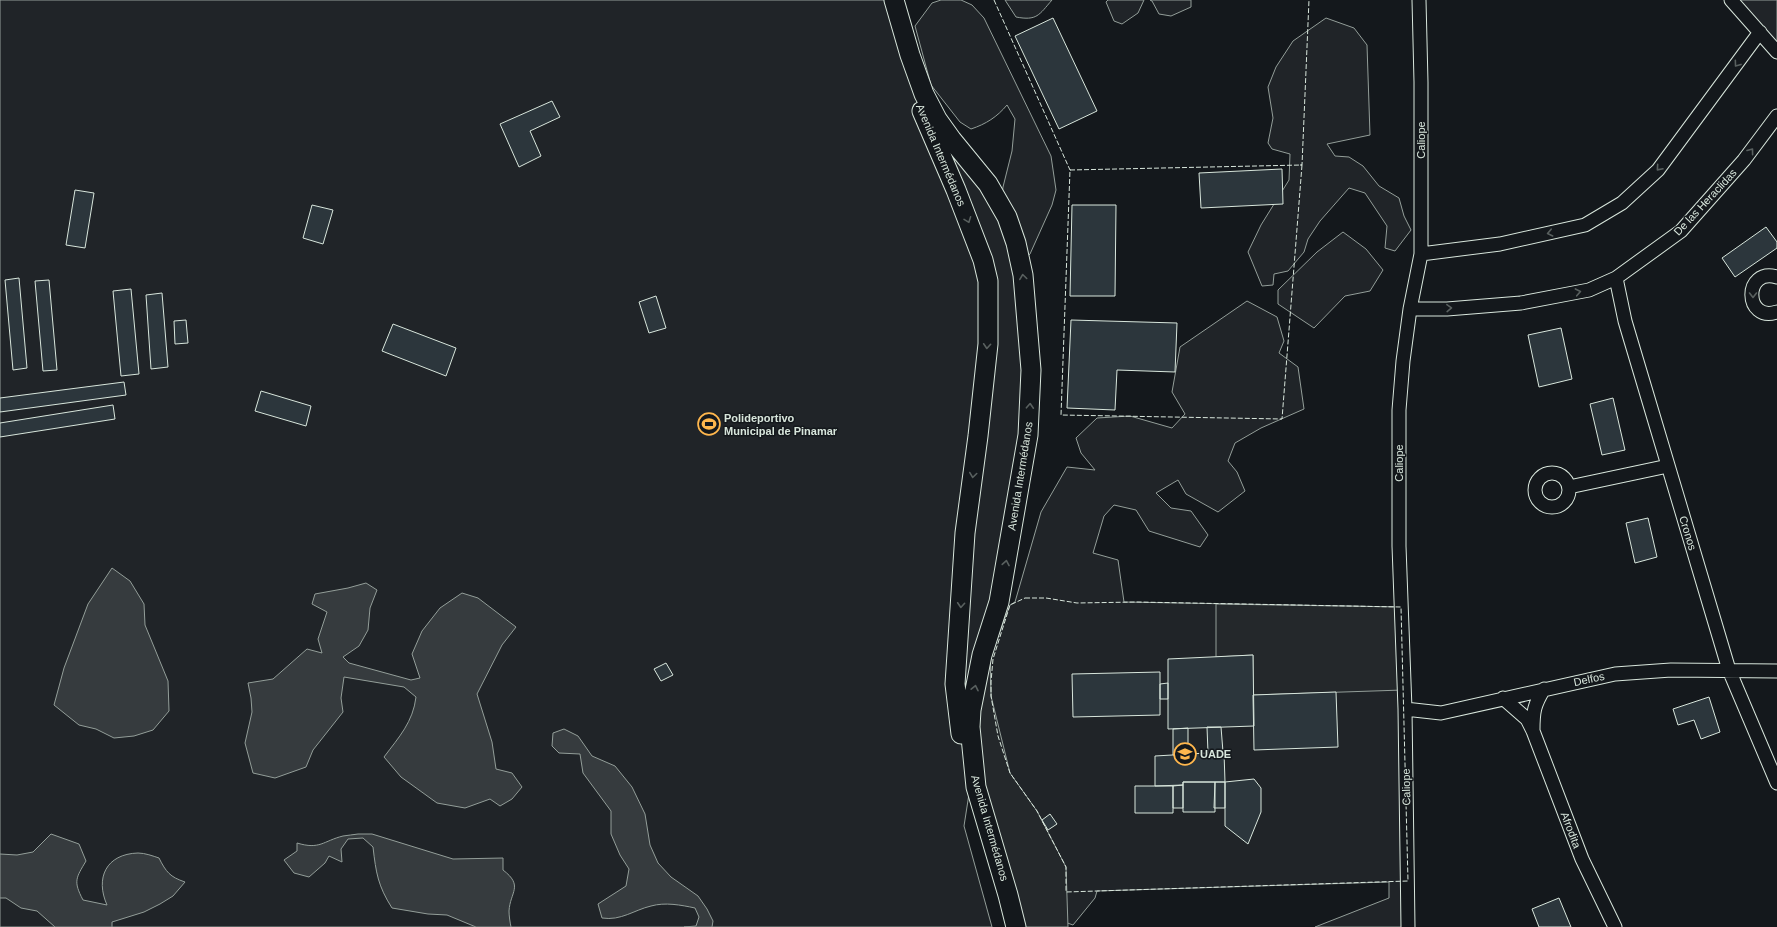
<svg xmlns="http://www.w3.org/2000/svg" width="1777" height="927" font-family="Arial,sans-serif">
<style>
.green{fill:#202428;stroke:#939e99}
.parking{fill:#24282b;stroke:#939e99}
.water{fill:#363b3e;stroke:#939e99}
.building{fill:#2c363c;stroke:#d8e6dc}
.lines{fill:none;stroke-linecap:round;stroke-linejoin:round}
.minor-casing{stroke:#d8e6dc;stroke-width:15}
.secondary-casing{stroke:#d8e6dc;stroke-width:21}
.minor{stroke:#14181c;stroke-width:13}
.secondary{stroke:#14181c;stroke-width:19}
.fence{stroke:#d8e6dc;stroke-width:1;stroke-dasharray:5 2;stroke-linecap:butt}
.oneway{stroke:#59605f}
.labels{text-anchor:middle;stroke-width:3;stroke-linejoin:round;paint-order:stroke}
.street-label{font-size:11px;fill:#d8e6dc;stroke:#14181c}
.poi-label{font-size:11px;font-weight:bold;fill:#d8e6dc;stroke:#14181c;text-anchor:start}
</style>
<rect width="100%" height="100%" fill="#14181c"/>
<!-- green -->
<path class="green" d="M0,0H889L914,83L1001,205L1003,187L1012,151L1015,119L1007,105C997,117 986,124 971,129L960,122L931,85L915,26L932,3L941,0H961L972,5L984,18L1051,156L1056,190L1052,205L1030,254L1023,261L1031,370L991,655L1010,605L1015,602L1041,512L1067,467L1095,470L1081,453L1076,438L1097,418L1130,416L1172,428L1185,414L1172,392L1180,347L1247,301L1277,317L1284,341L1279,353L1298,367L1304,409L1261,428L1235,443L1228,461L1237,472L1245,491L1218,512L1186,494L1178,480L1156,493L1171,508L1191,511L1208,535L1200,547L1149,531L1136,510L1114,505L1104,516L1093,553L1118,560L1124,602L1401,607L1405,927H1315L1389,898V882L1097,891L1095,898L1073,925L1062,921L1013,844L991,696L990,659L964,826L992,927H0Z
M1005,0H1052C1039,15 1037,21 1016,17Z
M1108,0H1144L1138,13L1122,24L1114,21L1106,2Z
M1150,0H1191V7L1171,16L1159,14L1152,1Z
M1731,0H1777V52Z
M1326,18L1354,28L1367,45L1370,135L1327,144L1335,156L1349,157L1363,166L1379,186L1399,198L1404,216L1411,230L1395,251L1385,248L1387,226L1365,193L1349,188L1320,221L1308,239L1304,252L1288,271L1274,274L1273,285L1262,286L1248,252L1261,225L1289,180L1290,154L1272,149L1268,143L1273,118L1268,87L1276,67L1293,41Z
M1343,232L1366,249L1383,270L1370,291L1345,296L1314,328L1278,304V290L1317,252Z"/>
<!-- parking -->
<path class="parking" d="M1216,604L1401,607L1403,690L1253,695V655L1216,657Z
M990,657L991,696L1010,773L1037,811L1066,867L1068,927H1010L960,728Z"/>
<!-- water -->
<path class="water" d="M112,568L130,581L144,604L145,625L168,681L169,711L153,730L134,736L114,738L96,729L79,725L54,705L64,668L88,604Z
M366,583L377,590L370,608L368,630L359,646L343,657L349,663L411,680L420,678L412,654L422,631L440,608L462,593L478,598L516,627L502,645L477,694L492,742L496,769L512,773L522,787L512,799L500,806L490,799L465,808L437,803L401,777L384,757C399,737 413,722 416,697L404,687L344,677L341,698L343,712L313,750L306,767L275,778L253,773L245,743L252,712L251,698L248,683L273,679L307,649L322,653L318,639L327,612L312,604L315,594L348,588Z
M564,729L578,736L592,756L615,766L632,787L645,814L650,845L658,863L671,877L698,896L707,909L713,921L712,927H684L696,926L699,917L695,908C681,905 665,902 651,906C634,910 621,921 602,918L598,904L626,886L629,869L620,855L611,834V811L583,773L580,754L559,753L552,746L553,733Z
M51,834L79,844L86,861C76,878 73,881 83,900L107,905C95,878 106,854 138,853C145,853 153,856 159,858C166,872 170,877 185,882L173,896L160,904L144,912L112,922V927H55L37,911L21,908L6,898H0V854L17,855L33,852Z
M358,834H372L453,859L503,858V870C524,886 510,892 509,911C509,916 510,922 511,927H476L447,915L428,914L392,908C378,886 376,873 373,847L363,838L348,839L341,849L342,862L329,856L325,863L309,877L294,873L284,860L297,851V843C320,850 323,841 343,836C348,835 353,835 358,834Z"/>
<!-- building -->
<path class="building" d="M1053,18L1097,111L1059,129L1015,36Z
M552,101L560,117L530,131L541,156L519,167L500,124Z
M1282,169L1283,204L1201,208L1199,173Z
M75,190L94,193L85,248L66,245Z
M312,205L333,210L323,244L303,238Z
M1072,205H1116L1115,296H1070Z
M1766,227L1777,242V248L1735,277L1722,258Z
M19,278L27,368L13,370L5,280Z
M49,280L57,370L43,371L35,281Z
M131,289L139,374L121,376L113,291Z
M162,293L168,367L151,369L146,295Z
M656,296L666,328L649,333L639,302Z
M186,320L188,343L175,344L174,321Z
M1071,320L1177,323L1175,372L1117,370L1115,410L1067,408Z
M393,324L456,348L446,376L382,351Z
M1561,328L1572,379L1539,387L1528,335Z
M124,382L126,395L0,412V398Z
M261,391L311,406L306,426L255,411Z
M1613,398L1625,450L1602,455L1590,404Z
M113,405L115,419L0,437V423Z
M1648,518L1657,557L1635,563L1626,523Z
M1253,655L1254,726L1168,729V659Z
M666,663L673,675L661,681L654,669Z
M1160,672V715L1073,717L1072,674Z
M1168,683V699H1160V684Z
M1336,692L1338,747L1254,750L1253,695Z
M1709,697L1720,732L1701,739L1694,720L1678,725L1673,709Z
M1207,727H1221L1223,752L1208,753Z
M1188,728V754L1173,755V729Z
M1224,752L1225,782H1183V785L1155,786V756Z
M1254,779L1261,788V812L1248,844L1225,826V782Z
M1183,782H1215V812H1183Z
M1215,782H1225V808H1214Z
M1183,785V808H1173V786Z
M1135,786H1173V813H1135Z
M1050,814L1057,824L1048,830L1042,820Z
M1559,898L1571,927H1539L1532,909Z"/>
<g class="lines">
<!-- minor casing -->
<g class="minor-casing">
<path id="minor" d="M1731,0L1777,52
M1421,254L1500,244L1585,225L1622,203L1658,170L1760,32
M1777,277C1743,267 1744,323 1777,312
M1616,278L1625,321L1729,670L1777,783
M1410,309H1447L1521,303L1589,290L1616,278L1681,231L1744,160L1777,116
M1535 490a17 17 0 1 1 34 0a17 17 0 1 1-34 0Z
M1569,487L1668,466
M1503,698L1527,719L1533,731L1582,859L1615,927
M1405,709L1441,713L1615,674L1671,670L1777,671
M1533,730C1533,712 1534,705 1544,689
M1408,927L1405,709L1399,546V410L1403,361L1410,309L1421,254V82L1419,0"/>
</g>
<!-- secondary casing -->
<g class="secondary-casing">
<path id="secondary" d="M894,0L910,55L924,94L937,119L952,140L988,184L1007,217L1016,243L1023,275L1031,370L1028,435L999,602L982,655L971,710L970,727L976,787L1008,895L1016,927
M922,111L956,190L983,260L988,281V344L978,436L965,533L955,684L961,734"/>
</g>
<!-- minor -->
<use href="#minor" class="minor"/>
<!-- secondary -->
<use href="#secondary" class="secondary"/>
<!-- fence -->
<path class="fence" d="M994,0L1070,170H1072
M1300,165H1302L1309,0
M1302,165L1282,419L1061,415L1070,170Z
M1025,598H1046L1077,603L1137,602L1401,607L1408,881L1066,892V867L1037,811L1010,773L998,736L991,696V682L993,659L1010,605Z"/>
</g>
<!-- one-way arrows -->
<defs><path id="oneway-chevron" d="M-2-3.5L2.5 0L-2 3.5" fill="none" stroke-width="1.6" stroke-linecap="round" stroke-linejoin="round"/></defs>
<g class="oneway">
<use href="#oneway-chevron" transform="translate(1737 64) rotate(126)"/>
<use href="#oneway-chevron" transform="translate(1751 151) rotate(-53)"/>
<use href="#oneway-chevron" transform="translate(1659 168) rotate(131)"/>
<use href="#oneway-chevron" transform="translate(968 220) rotate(69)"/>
<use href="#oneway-chevron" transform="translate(1550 233) rotate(167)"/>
<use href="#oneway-chevron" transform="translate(1023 277) rotate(-98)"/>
<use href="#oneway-chevron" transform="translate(1578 292) rotate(-11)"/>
<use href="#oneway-chevron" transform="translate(1753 295) rotate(90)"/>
<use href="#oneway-chevron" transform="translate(1449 308) rotate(-2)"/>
<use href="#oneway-chevron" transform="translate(987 346) rotate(94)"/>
<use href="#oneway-chevron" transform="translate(1030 406) rotate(-87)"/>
<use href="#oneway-chevron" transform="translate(973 475) rotate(98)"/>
<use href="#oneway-chevron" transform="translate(1006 563) rotate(-80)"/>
<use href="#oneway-chevron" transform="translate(961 605) rotate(94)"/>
<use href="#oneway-chevron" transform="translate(975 688) rotate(-78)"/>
</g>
<!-- icons -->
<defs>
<g id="stadium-ring" transform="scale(1.15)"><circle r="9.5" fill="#14181c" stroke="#ffb74d" stroke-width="1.5"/><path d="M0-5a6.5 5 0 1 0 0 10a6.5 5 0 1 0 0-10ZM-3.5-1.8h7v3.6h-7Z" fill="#ffb74d"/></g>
<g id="university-ring" transform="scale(1.15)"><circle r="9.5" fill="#14181c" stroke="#ffb74d" stroke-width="1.5"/><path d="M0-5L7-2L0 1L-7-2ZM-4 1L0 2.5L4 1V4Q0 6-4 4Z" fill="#ffb74d"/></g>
</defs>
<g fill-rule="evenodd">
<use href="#stadium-ring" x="709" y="424"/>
<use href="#university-ring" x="1185" y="754"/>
</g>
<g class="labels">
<!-- street labels -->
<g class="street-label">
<text transform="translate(1421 140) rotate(-90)" y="4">Caliope</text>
<text transform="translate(941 155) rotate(67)" y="4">Avenida Intermédanos</text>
<text transform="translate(1705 202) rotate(-47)" y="4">De las Heraclidas</text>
<text transform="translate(1399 463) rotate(-90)" y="4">Caliope</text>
<text transform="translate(1020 476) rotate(-81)" y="4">Avenida Intermédanos</text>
<text transform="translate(1688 533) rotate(73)" y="4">Cronos</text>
<text transform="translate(1589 679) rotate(-12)" y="4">Delfos</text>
<text transform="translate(1406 787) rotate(-91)" y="4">Caliope</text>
<text transform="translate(990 828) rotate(74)" y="4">Avenida Intermédanos</text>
<text transform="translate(1571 830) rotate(69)" y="4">Afrodita</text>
</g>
<!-- poi labels -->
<g class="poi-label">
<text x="724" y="422">Polideportivo<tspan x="724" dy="13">Municipal de Pinamar</tspan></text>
<text x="1200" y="758">UADE</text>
</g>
</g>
</svg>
